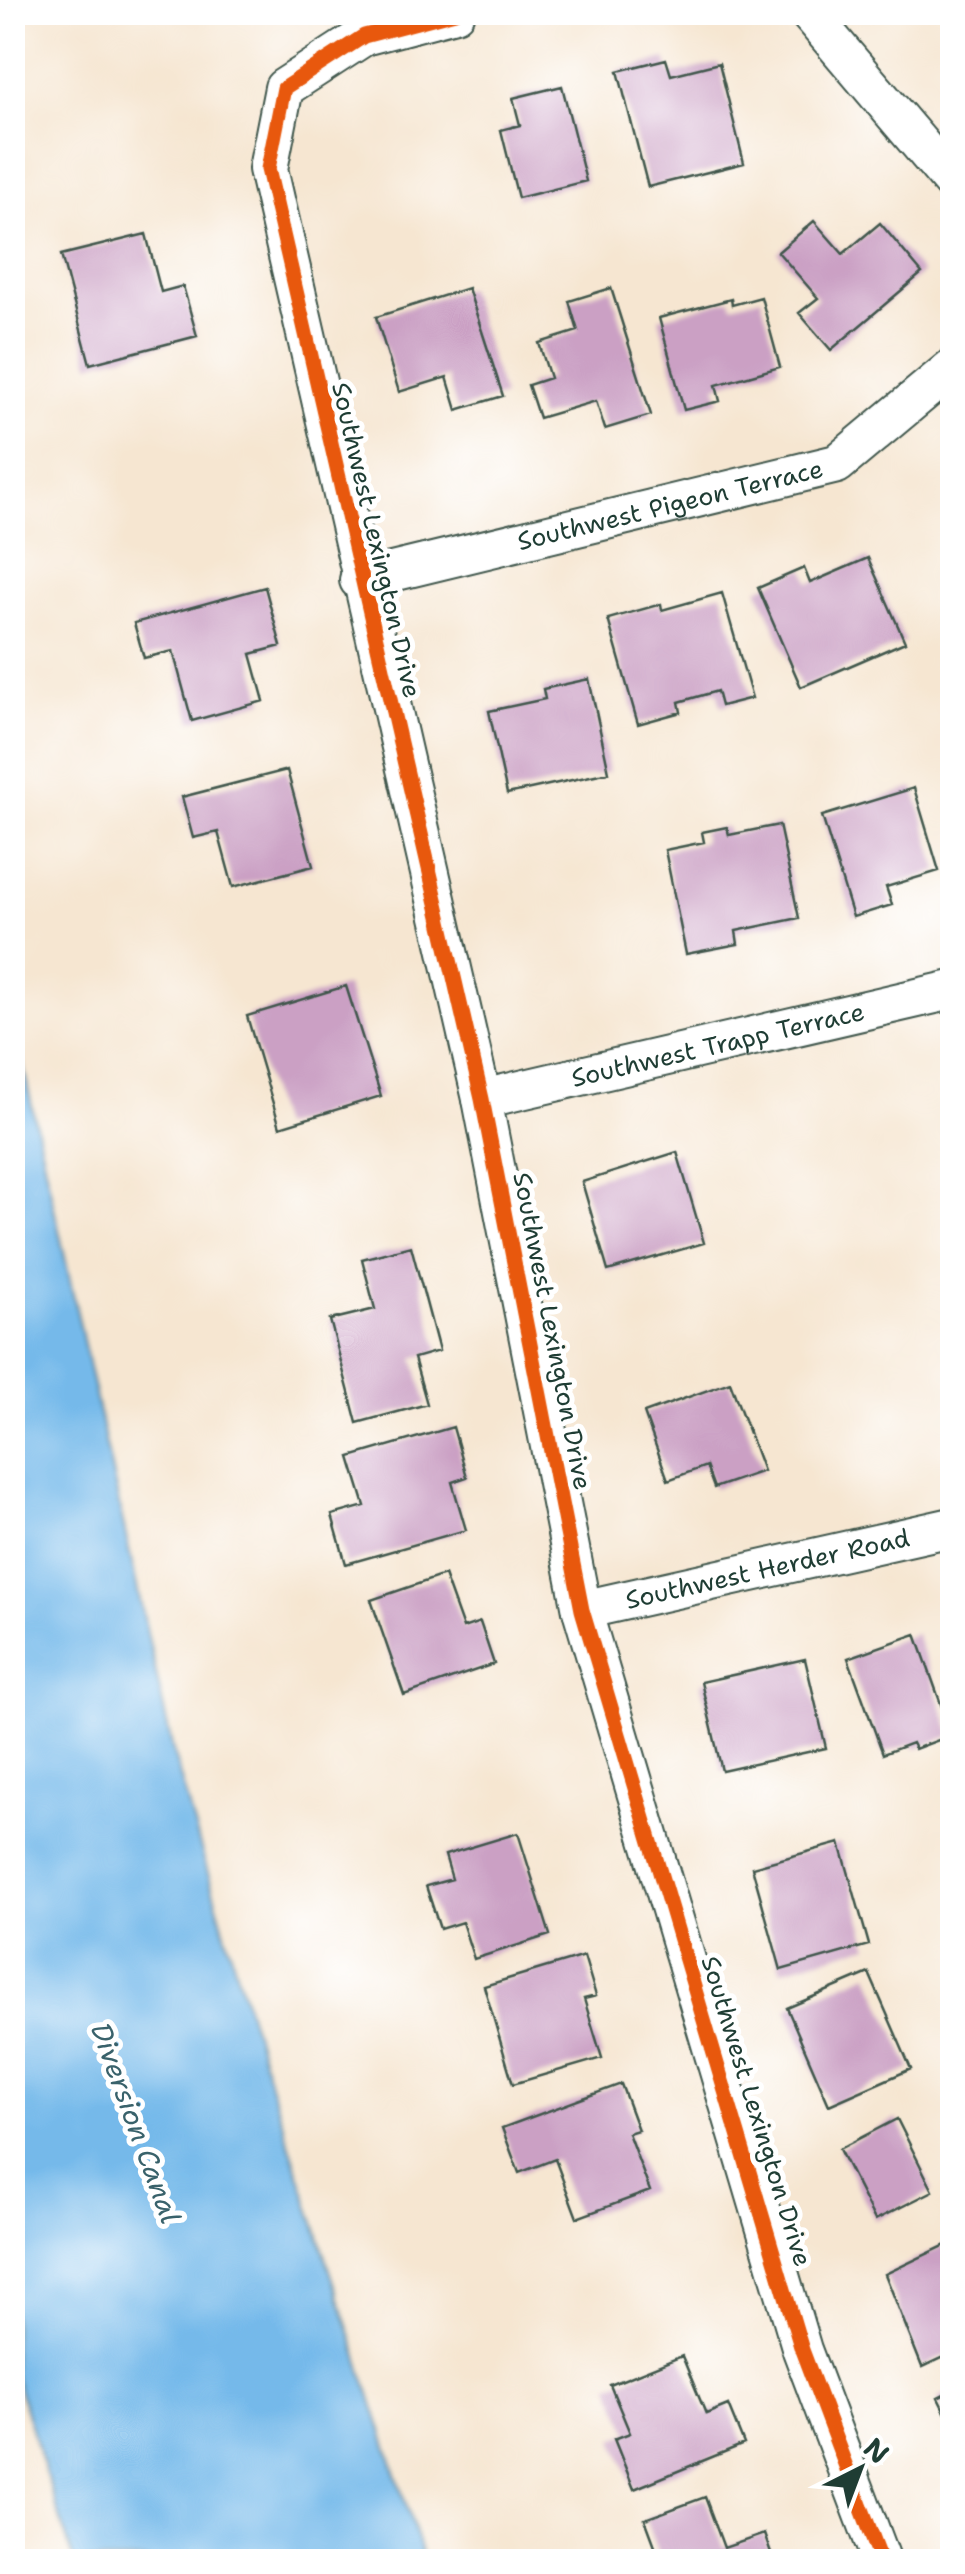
<svg xmlns="http://www.w3.org/2000/svg" width="965" height="2574" font-family="'Shantell Sans',sans-serif">
<style>
.water{fill:#74b9ea;stroke:#4a7b8f;stroke-width:2.5}
.building{fill:#cba0c4}
.lines{fill:none;stroke-linecap:round;stroke-linejoin:round}
.minor-casing{stroke:#3f564c;stroke-width:42}
.minor{stroke:#fff;stroke-width:38}
.cycleway-casing{stroke:#fff;stroke-width:21}
.cycleway{stroke:#e8590c;stroke-width:15}
.labels{text-anchor:middle;stroke-width:10;stroke-linejoin:round;paint-order:stroke}
.street-label{font-size:25px;fill:#1f3d34;stroke:#fff}
.water-label{font-size:28px;font-style:italic;fill:#39626b;stroke:#fff}
</style>
<rect width="100%" height="100%" fill="#fff"/>
<filter id="ink" filterUnits="userSpaceOnUse"><feTurbulence type="fractalNoise" baseFrequency=".01" numOctaves="2"/><feDisplacementMap in="SourceGraphic" scale="20" xChannelSelector="R" yChannelSelector="G"/><feConvolveMatrix kernelMatrix="1 2 1 2 8 2 1 2 1" color-interpolation-filters="sRGB"/></filter>
<filter id="wash" filterUnits="userSpaceOnUse"><feTurbulence type="fractalNoise" baseFrequency=".0048" numOctaves="4" result="noise"/><feDisplacementMap in="SourceGraphic" scale="40" xChannelSelector="R" yChannelSelector="G"/><feGaussianBlur stdDeviation="2.25" result="paint"/><feColorMatrix in="noise" values="0 0 0 0 0 0 0 0 0 0 0 0 0 0 0 0 0 1.4 0 .05"/><feComposite in="paint" operator="in"/></filter>
<g filter="url(#wash)">
<rect width="100%" height="100%" fill="#f6e6d1"/>
<!-- water -->
<path class="water" d="M13,1020L174,1756L260,2053L424,2561H74L13,2372Z"/>
<g id="blocks">
<!-- building -->
<path class="building" d="M666,59L671,75L719,63L744,163L648,187L618,71Z
M562,86L586,181L518,198L501,130L520,125L513,98Z
M814,221L843,254L880,223L922,273L831,350L799,313L818,298L778,252Z
M146,234L161,292L183,286L197,336L90,364L61,255Z
M468,288L503,396L457,410L447,377L399,392L376,317Z
M611,288L651,415L605,429L596,401L539,418L528,385L550,378L539,343L578,331L569,301Z
M761,297L780,367L716,385L720,401L684,410L659,318L731,299L732,305Z
M868,558L905,642L801,687L758,588L804,568L810,583Z
M265,587L281,646L251,654L264,701L192,721L173,651L144,658L134,623Z
M722,593L752,698L721,706L717,691L679,702L681,712L638,724L608,619L661,604L662,610Z
M589,679L609,772L507,794L489,711L545,699L543,689Z
M287,770L313,866L233,887L218,832L193,838L182,797Z
M914,788L939,871L886,887L892,905L853,917L822,816Z
M779,825L799,918L736,931L738,944L686,954L665,850L704,842L702,832L727,827L729,835Z
M346,986L381,1096L280,1127L247,1016Z
M677,1152L704,1243L608,1271L582,1182Z
M411,1246L439,1351L414,1358L427,1404L357,1423L330,1320L375,1309L362,1259Z
M730,1382L763,1471L714,1488L706,1466L668,1480L644,1413Z
M453,1427L467,1477L452,1482L466,1530L346,1564L332,1515L365,1506L350,1457Z
M444,1575L463,1628L480,1622L494,1664L404,1695L371,1600Z
M916,1634L952,1735L915,1749L912,1743L883,1754L848,1658Z
M805,1659L826,1748L722,1771L701,1682Z
M518,1833L550,1935L474,1959L462,1922L440,1929L426,1886L452,1879L445,1855Z
M840,1843L869,1945L781,1970L752,1867Z
M584,1956L596,1996L584,1999L602,2058L513,2084L484,1986Z
M869,1973L911,2069L829,2105L787,2008Z
M621,2084L638,2130L628,2133L650,2191L577,2218L555,2159L519,2173L502,2128Z
M897,2119L933,2191L875,2220L839,2149Z
M952,2242V2353L922,2367L885,2274Z
M682,2356L706,2414L728,2405L744,2444L634,2489L614,2439L630,2433L610,2385Z
M952,2391V2426L938,2398Z
M705,2497L724,2548L764,2534L774,2562H661L645,2519Z"/>
</g>
</g>
<g filter="url(#ink)">
<use href="#blocks" fill-opacity="0" stroke="#3f564c" stroke-width="2.5"/>
<g class="lines">
<!-- minor casing -->
<g class="minor-casing">
<g id="minor">
<path d="M455,12L364,36L284,88L268,169L482,1099L582,1610L802,2350L882,2562"/>
<path d="M808,12L952,182"/>
<path id="s1" d="M359,580L837,464L952,368"/>
<path id="s2" d="M482,1099L952,990"/>
<path id="s3" d="M582,1610L952,1527"/>
</g>
</g>
<!-- minor -->
<use href="#minor" class="minor"/>
<!-- cycleway casing -->
<g class="cycleway-casing">
<path id="cycleway" d="M455,12L364,36L284,88L268,169L482,1099L582,1610L802,2350L882,2562"/>
</g>
<!-- cycleway -->
<use href="#cycleway" class="cycleway"/>
</g>
</g>
<g class="labels">
<!-- street labels -->
<g class="street-label">
<text dy="9" stroke="none"><textPath href="#s1" startOffset="320">Southwest Pigeon Terrace</textPath></text>
<text transform="translate(377 540) rotate(77)" y="9">Southwest Lexington Drive</text>
<text dy="9" stroke="none"><textPath href="#s2" startOffset="242">Southwest Trapp Terrace</textPath></text>
<text transform="translate(553 1331) rotate(79)" y="9">Southwest Lexington Drive</text>
<text dy="9" stroke="none"><textPath href="#s3" startOffset="190">Southwest Herder Road</textPath></text>
<text transform="translate(757 2111) rotate(73)" y="9">Southwest Lexington Drive</text>
</g>
<!-- water labels -->
<g class="water-label">
<text transform="translate(136 2123) rotate(70)" y="10">Diversion Canal</text>
</g>
</g>
<!-- margin -->
<rect width="965" height="2574" fill="none" stroke="#fff" stroke-width="50"/>
<!-- north arrow -->
<g transform="translate(860 2469) rotate(42)" stroke="#ffffff" stroke-width="8" paint-order="stroke">
<path d="M0-8L18 38L0 25L-18 38Z" fill="#1f3d34"/>
<text y="-15" font-size="28" font-weight="bold" text-anchor="middle" fill="#1f3d34">N</text>
</g>
</svg>
